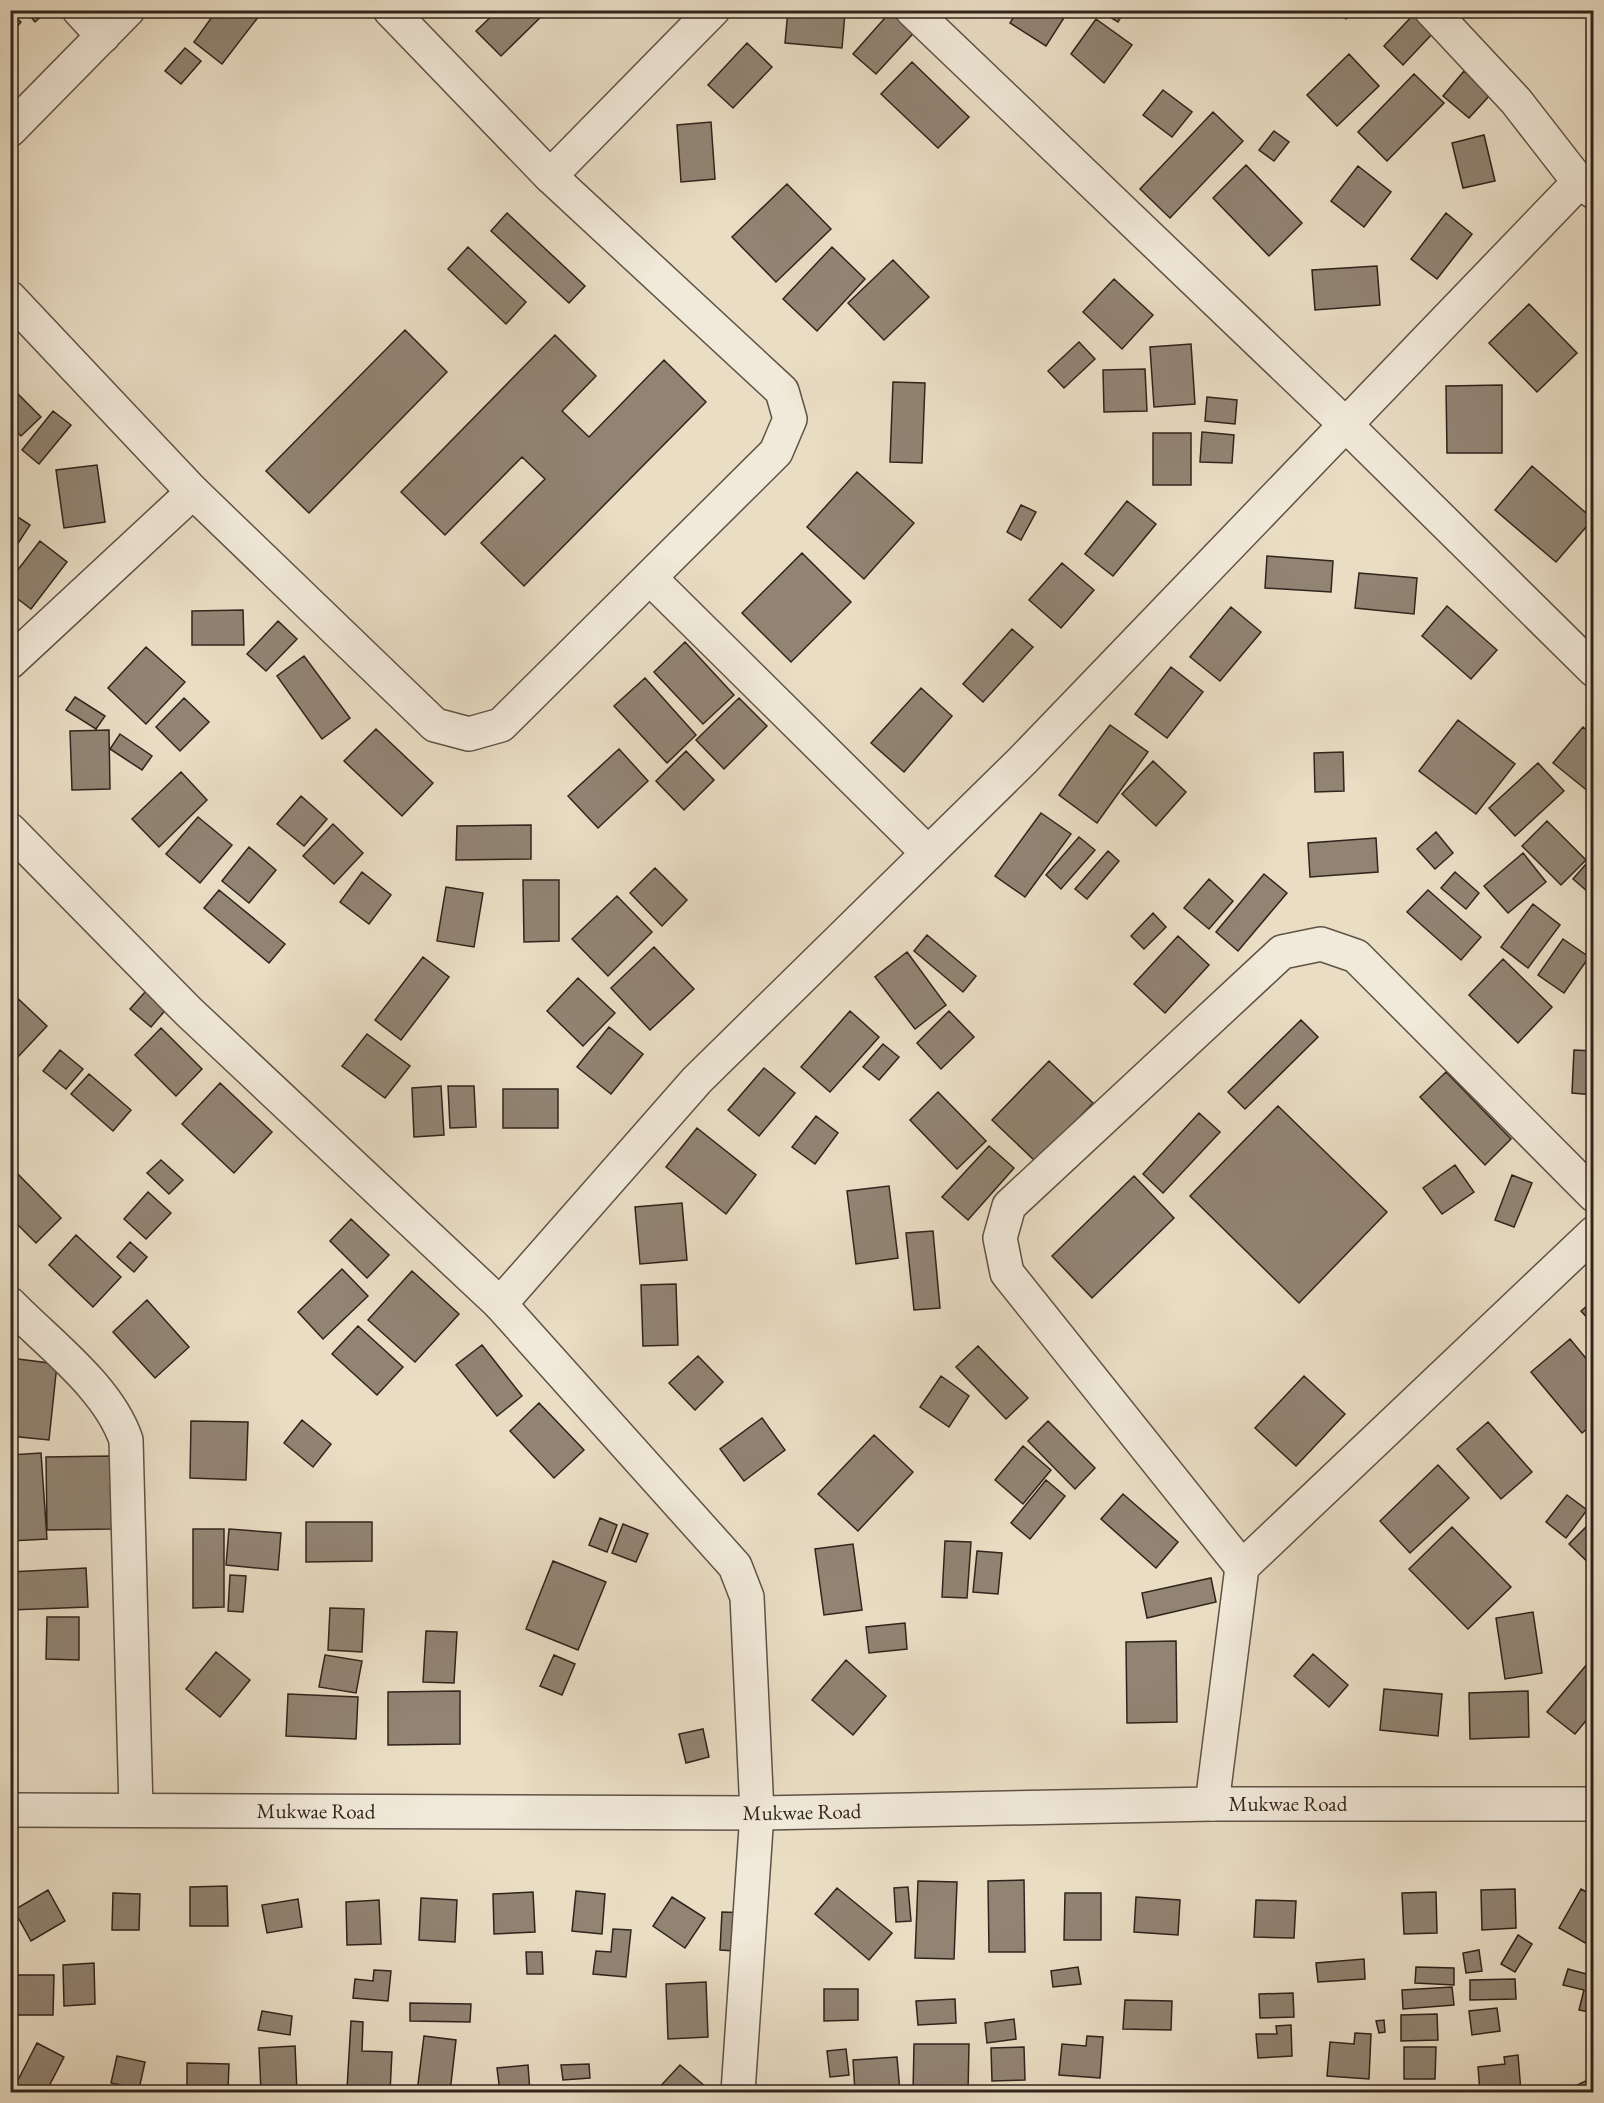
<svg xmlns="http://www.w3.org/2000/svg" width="1604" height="2103" font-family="'EB Garamond',serif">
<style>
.building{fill:#918473;stroke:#31241c;stroke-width:1.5}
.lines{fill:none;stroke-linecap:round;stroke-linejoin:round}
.minor-casing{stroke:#5f5246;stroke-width:36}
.minor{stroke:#f1e9d9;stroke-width:33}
.labels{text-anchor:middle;stroke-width:5;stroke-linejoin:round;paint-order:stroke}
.street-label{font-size:21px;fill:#31241c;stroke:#f1e9d9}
</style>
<rect width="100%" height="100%" fill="#e9ddc4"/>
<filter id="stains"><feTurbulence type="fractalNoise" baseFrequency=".00333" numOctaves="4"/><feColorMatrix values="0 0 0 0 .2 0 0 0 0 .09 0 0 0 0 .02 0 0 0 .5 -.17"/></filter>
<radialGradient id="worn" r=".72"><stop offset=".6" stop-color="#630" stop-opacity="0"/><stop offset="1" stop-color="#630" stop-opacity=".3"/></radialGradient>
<!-- building -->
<path class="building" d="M25,10H48L35,22Z
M217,10H252L259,16L222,64L194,42Z
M498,10H548L501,56L476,31Z
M788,10L845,13L842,48L785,43Z
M892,10H902L920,26L876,74L853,54Z
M1018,10H1069L1046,46L1010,23Z
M1098,10H1125L1118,22Z
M1337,10H1354L1346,19Z
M10,12L21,22L10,34Z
M1413,15L1433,33L1403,65L1384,46Z
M1096,19L1132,45L1104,83L1071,54Z
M747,43L772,67L733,108L708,85Z
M185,48L201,61L181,84L165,71Z
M1349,54L1379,86L1337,126L1307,95Z
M912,62L969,117L938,148L881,94Z
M1464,71L1491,94L1469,118L1443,96Z
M1414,74L1444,103L1387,161L1358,132Z
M1163,90L1192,112L1172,137L1143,115Z
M1213,112L1243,141L1170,218L1140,189Z
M711,122L715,179L681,182L677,125Z
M1274,131L1289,142L1274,161L1259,150Z
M1484,135L1495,181L1463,188L1452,143Z
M1246,165L1302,223L1269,256L1213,198Z
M1358,166L1391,192L1364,227L1331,201Z
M787,184L831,229L776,282L732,237Z
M507,213L585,286L569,303L491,231Z
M1446,213L1472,234L1437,279L1411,259Z
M468,247L526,302L506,324L448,269Z
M832,247L865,279L817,331L783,299Z
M893,260L929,297L884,340L848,303Z
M1377,266L1380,305L1315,310L1312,270Z
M1114,279L1153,315L1122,349L1083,312Z
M1529,304L1577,353L1537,392L1489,343Z
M405,330L447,372L309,513L266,471Z
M555,335L596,376L562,411L589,437L664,360L706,402L524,586L481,543L545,479L522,457L445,535L401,492Z
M1079,342L1095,359L1064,388L1048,371Z
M1191,344L1195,404L1154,407L1150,347Z
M1145,369L1147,411L1104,412L1103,370Z
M893,382L925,383L922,463L890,462Z
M1502,385V453H1447L1446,386Z
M10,386L41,417L21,436L10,425Z
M1207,397L1237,400L1235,424L1205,421Z
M53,411L71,425L39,464L22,450Z
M1202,432L1234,435L1232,463L1200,462Z
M1153,433H1191V485H1153Z
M97,465L105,522L64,528L56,470Z
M1532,466L1593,519L1556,562L1495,510Z
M857,472L914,523L864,579L807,527Z
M1127,501L1156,524L1113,576L1085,554Z
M1021,505L1036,512L1021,540L1007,532Z
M10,512L30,525L13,551L10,549Z
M40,541L67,562L31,609L10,593V580Z
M802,553L851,602L791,662L742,613Z
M1267,556L1333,561L1331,592L1265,588Z
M1062,563L1094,590L1061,628L1029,600Z
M1359,573L1417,578L1414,614L1355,608Z
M1447,606L1497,650L1471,679L1422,636Z
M1231,607L1261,632L1220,681L1190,657Z
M243,610L244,645H192V611Z
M278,621L297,639L266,671L247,654Z
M1012,629L1033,647L983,702L963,684Z
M685,642L734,695L703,724L654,672Z
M146,647L185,682L146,724L108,688Z
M304,656L350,718L322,739L277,676Z
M1171,667L1203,692L1167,738L1135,714Z
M645,678L696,735L667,763L614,706Z
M921,688L952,716L904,772L871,743Z
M75,697L105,716L96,729L66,710Z
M184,698L209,722L180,751L156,727Z
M739,698L767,726L724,769L696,740Z
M1458,720L1515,764L1476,814L1419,771Z
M1110,725L1148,752L1097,823L1059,795Z
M1583,727L1594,736V796L1553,763Z
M376,729L433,783L402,816L344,761Z
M109,730L110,789L72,790L70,731Z
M120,734L152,756L142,770L110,749Z
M619,749L648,781L598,828L568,796Z
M686,751L714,780L684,810L656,781Z
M1343,752L1344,791L1315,792L1314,753Z
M1153,761L1186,792L1156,826L1122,794Z
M1538,763L1564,791L1515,836L1489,808Z
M181,772L207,800L159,847L132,819Z
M301,796L327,819L304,846L277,824Z
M1041,813L1071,834L1025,897L995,876Z
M198,817L232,845L200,883L166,854Z
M1547,821L1586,860L1561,885L1522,846Z
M333,824L363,853L334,884L303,856Z
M531,825V859L456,860L457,826Z
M1436,832L1453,853L1435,869L1417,849Z
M1079,837L1095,850L1061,889L1046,875Z
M1376,838L1378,872L1310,877L1308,843Z
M249,847L276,870L249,903L222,881Z
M1108,851L1119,861L1087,899L1075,889Z
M1523,853L1546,882L1508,913L1484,886Z
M1594,855V897L1573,879Z
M655,868L687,900L662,926L630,893Z
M362,872L391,895L369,924L340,902Z
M1455,872L1479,893L1466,909L1441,888Z
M1264,874L1287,893L1238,951L1216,932Z
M1209,879L1233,901L1209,929L1184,908Z
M523,880H559V941L524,942Z
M446,887L483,893L474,947L437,941Z
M219,890L285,944L269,963L204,908Z
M1428,890L1481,937L1461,960L1407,912Z
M617,896L652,932L608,976L572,939Z
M1533,904L1560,925L1528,968L1501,947Z
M1153,913L1166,927L1144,949L1131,936Z
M927,935L976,976L963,992L914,951Z
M1178,936L1209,965L1165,1013L1134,984Z
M1563,939L1589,957L1564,993L1538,975Z
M654,947L694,989L650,1030L611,988Z
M907,952L946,1005L915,1029L875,977Z
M423,957L449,977L401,1040L375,1020Z
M1503,959L1552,1007L1518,1043L1469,995Z
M578,978L615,1013L583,1046L547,1011Z
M153,983L174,1000L151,1027L130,1009Z
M10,991L47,1026L16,1059L10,1054Z
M850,1011L879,1037L830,1092L801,1067Z
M949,1011L974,1037L941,1069L917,1043Z
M1301,1020L1318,1037L1245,1109L1228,1092Z
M609,1027L643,1054L611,1094L577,1067Z
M161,1028L202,1069L176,1096L135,1055Z
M367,1034L410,1066L385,1098L342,1066Z
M883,1044L899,1057L879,1080L863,1067Z
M60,1050L83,1069L66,1089L43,1071Z
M1574,1050L1594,1051V1095L1572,1093Z
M1049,1061L1093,1103L1036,1162L992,1120Z
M764,1068L795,1093L759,1136L728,1110Z
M10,1072L18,1079L10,1087Z
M1446,1072L1511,1139L1485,1165L1420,1097Z
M89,1074L131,1110L113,1131L71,1094Z
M220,1083L272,1132L234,1173L182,1124Z
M441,1086L444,1135L414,1137L412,1088Z
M448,1086H474L476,1127L450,1128Z
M503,1089H558V1128H503Z
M938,1092L986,1141L957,1169L910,1120Z
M1278,1106L1387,1212L1299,1303L1190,1196Z
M1199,1113L1220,1132L1163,1193L1143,1174Z
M816,1116L838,1133L815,1164L792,1147Z
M697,1128L756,1175L726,1214L666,1167Z
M989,1146L1014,1168L968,1220L942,1197Z
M161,1160L183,1180L169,1194L147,1173Z
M1455,1165L1474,1192L1442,1214L1423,1188Z
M14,1170L61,1218L36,1243L10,1217V1173Z
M1512,1175L1532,1183L1514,1227L1495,1220Z
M1134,1176L1174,1218L1092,1298L1052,1256Z
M889,1186L898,1258L856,1264L847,1191Z
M148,1192L171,1213L146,1239L124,1219Z
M682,1203L687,1260L640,1264L635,1207Z
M351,1219L389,1255L367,1278L330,1241Z
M933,1231L940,1308L914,1310L906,1233Z
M76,1235L121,1277L93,1307L49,1265Z
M130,1242L147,1257L134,1272L117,1257Z
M342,1269L368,1296L323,1339L298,1312Z
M412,1271L459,1314L415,1362L368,1320Z
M676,1284L678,1345L643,1346L641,1285Z
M147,1300L189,1347L155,1378L113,1332Z
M1594,1300V1325L1581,1311Z
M358,1326L403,1367L377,1395L332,1354Z
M1570,1339L1594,1368V1423L1582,1433L1531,1372Z
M482,1345L522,1396L497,1416L456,1365Z
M978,1346L1028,1398L1006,1419L956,1367Z
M698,1356L723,1382L695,1410L669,1383Z
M10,1358L57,1364L49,1440L10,1436Z
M941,1376L969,1396L949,1427L920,1407Z
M1304,1376L1345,1414L1296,1466L1255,1428Z
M539,1403L584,1450L554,1478L510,1431Z
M762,1418L785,1450L744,1481L720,1449Z
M302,1420L331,1444L313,1467L284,1443Z
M191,1421L248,1422L246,1480L190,1478Z
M1048,1421L1095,1468L1075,1489L1028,1441Z
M1488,1422L1532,1472L1501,1499L1457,1449Z
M874,1435L913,1472L858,1531L818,1494Z
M1023,1446L1051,1470L1023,1504L995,1480Z
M41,1453L47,1539L10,1541V1455Z
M112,1456V1529L47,1530L46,1457Z
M1438,1465L1469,1498L1410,1553L1380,1521Z
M1046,1480L1065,1496L1030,1539L1011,1523Z
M1123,1494L1178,1542L1156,1568L1101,1519Z
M1567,1495L1587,1510L1566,1538L1546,1522Z
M600,1518L617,1525L607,1552L589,1545Z
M1594,1519V1568L1569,1544Z
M306,1522H372V1561L306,1562Z
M623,1524L648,1534L636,1562L612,1553Z
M1452,1527L1511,1587L1468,1629L1409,1569Z
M193,1529H224V1607L193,1608Z
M229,1529L281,1533L278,1570L226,1565Z
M945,1541L971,1542L967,1598L942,1597Z
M853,1544L862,1610L824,1615L815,1549Z
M977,1551L1002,1553L998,1594L973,1592Z
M553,1561L606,1582L578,1650L526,1629Z
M86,1568L88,1607L10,1610V1572Z
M230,1575L246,1576L243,1612L228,1611Z
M1211,1578L1216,1602L1147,1618L1142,1593Z
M330,1608L364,1609L362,1652L328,1650Z
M1533,1612L1542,1673L1505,1679L1496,1618Z
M47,1617H79V1660L46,1659Z
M905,1623L907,1649L869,1653L866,1627Z
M426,1631L457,1632L454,1683L423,1682Z
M1176,1641L1177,1722L1127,1723L1126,1642Z
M216,1652L250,1680L220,1717L186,1689Z
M1313,1654L1348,1685L1329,1707L1294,1676Z
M325,1655L362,1661L356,1693L319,1687Z
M554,1655L575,1664L562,1695L540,1686Z
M1593,1657L1594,1711L1575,1734L1547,1712Z
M846,1660L886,1696L853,1735L812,1700Z
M1384,1689L1442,1694L1438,1736L1380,1730Z
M460,1691V1744L388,1745V1692Z
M1528,1691L1529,1737L1470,1739L1469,1693Z
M288,1694L358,1697L356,1739L286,1736Z
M703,1729L709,1757L686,1763L679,1734Z
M1024,1880L1025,1952H989L988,1881Z
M918,1881L957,1882L954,1959L915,1958Z
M227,1886L228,1926H190V1887Z
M908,1887L911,1921L896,1922L894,1888Z
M837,1888L892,1933L869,1960L815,1914Z
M1515,1889L1516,1928L1482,1930L1481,1890Z
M1581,1889L1594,1896V1948L1559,1928Z
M48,1890L65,1921L31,1941L14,1910Z
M576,1891L605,1894L602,1934L572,1931Z
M533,1892L535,1932L494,1934L493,1894Z
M1436,1892L1437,1933L1404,1934L1402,1893Z
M113,1893L140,1894L139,1930H112Z
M1065,1893H1101V1940H1064Z
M672,1897L705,1918L685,1948L653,1926Z
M1136,1897L1180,1900L1178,1935L1134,1932Z
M421,1898L457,1900L455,1942L419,1940Z
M298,1899L302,1927L267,1933L262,1905Z
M379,1900L381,1944L347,1945L346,1902Z
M1256,1900L1296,1901L1294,1938L1254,1937Z
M722,1912L752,1913L750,1952L720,1950Z
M613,1929L631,1930L626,1977L593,1974L596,1951L611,1952Z
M1518,1935L1532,1944L1515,1972L1501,1964Z
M1479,1950L1482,1971L1466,1973L1463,1953Z
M526,1952H542L543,1974H527Z
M1364,1959L1365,1979L1318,1982L1316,1963Z
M94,1963L95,2004L64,2006L63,1965Z
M1078,1967L1081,1984L1053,1987L1051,1971Z
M1416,1967L1454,1968V1985L1415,1983Z
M1568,1969L1594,1976V2013L1579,2010L1584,1990L1563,1985Z
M374,1970L391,1971L388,2001L353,1998L355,1979L373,1981Z
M10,1975H54L53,2015H10Z
M1515,1979L1516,1999L1470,2000V1980Z
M706,1982L708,2037L668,2039L666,1984Z
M1452,1987L1454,2005L1403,2009L1402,1990Z
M824,1989H858V2020L824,2021Z
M1293,1993L1294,2017L1260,2018L1259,1994Z
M955,1999L956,2023L918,2025L916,2001Z
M1125,2000L1172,2001L1171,2030L1123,2029Z
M410,2003L471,2004L470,2022L410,2021Z
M1497,2008L1500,2031L1472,2035L1469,2011Z
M262,2011L292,2016L290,2035L258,2030Z
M1437,2014L1438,2040L1401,2041V2015Z
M1014,2019L1016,2039L987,2043L985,2023Z
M1384,2020L1385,2032L1379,2033L1376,2021Z
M351,2021L363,2022L362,2051L392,2052L390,2092L347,2089Z
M1291,2025L1292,2056L1258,2058L1256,2034H1277L1276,2026Z
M1355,2033L1371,2034L1369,2079L1327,2076L1330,2042L1354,2044Z
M424,2036L456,2040L450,2092H417Z
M1087,2036L1103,2037L1100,2078L1059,2075L1062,2044L1086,2046Z
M37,2043L64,2057L46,2092H29L15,2086Z
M914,2044H969L968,2092H913Z
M295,2046L297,2092H261L259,2048Z
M1024,2047L1025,2080L992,2081L991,2048Z
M1404,2047H1436L1435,2079H1404Z
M846,2049L849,2075L830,2077L827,2051Z
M1518,2055L1521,2092H1480L1478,2067L1505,2064L1504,2057Z
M117,2056L145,2062L139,2089L111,2083Z
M897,2057L900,2092H855L853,2060Z
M187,2063L229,2064L228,2089H187Z
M589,2064L590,2078L563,2080L561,2065Z
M528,2065L530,2092H500L497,2068Z
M680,2065L706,2087L701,2092H655Z
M1594,2077V2092H1571L1569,2089Z
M570,2089H605V2092H570Z"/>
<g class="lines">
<!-- minor casing -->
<g class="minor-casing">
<g id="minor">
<path d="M79,10L103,36"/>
<path d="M912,10L1346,425L1594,670"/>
<path d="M1431,10L1516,101L1579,182L1594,192"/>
<path d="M10,130L128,10"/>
<path d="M550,176L713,10"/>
<path d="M10,298L193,492L435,725L469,734L501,725L776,452L790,419L782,391L550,176L390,10"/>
<path d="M650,578L928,853"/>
<path d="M10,662L193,492"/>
<path d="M10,830L189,1012L500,1304L735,1566L747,1597L757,1813L738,2092"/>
<path d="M10,1304C49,1344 108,1387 126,1440L136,1809"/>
<path d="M500,1304L697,1080L1022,761L1579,182"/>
<path d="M1242,1567L1007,1273L1000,1238L1009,1206L1282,952L1321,944L1356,956L1594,1195"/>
<path d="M1212,1804L1242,1567L1594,1233"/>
<path id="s1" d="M10,1810L757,1813L1212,1804H1594"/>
</g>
</g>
<!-- minor -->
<use href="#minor" class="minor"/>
</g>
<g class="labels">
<!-- street labels -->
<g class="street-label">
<text dy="7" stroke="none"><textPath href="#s1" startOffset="1278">Mukwae Road</textPath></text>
<text dy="7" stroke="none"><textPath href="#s1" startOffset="306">Mukwae Road</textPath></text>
<text dy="7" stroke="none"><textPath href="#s1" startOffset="792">Mukwae Road</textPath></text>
</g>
</g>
<!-- margin -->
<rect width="1604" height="2103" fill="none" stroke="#e9ddc4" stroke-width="36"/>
<rect x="12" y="12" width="1580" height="2079" fill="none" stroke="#31241c" stroke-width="3"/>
<rect x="18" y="18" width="1568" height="2067" fill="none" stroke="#31241c" stroke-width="1.5"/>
<rect width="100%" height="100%" filter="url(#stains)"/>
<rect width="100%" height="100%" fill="url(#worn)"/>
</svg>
